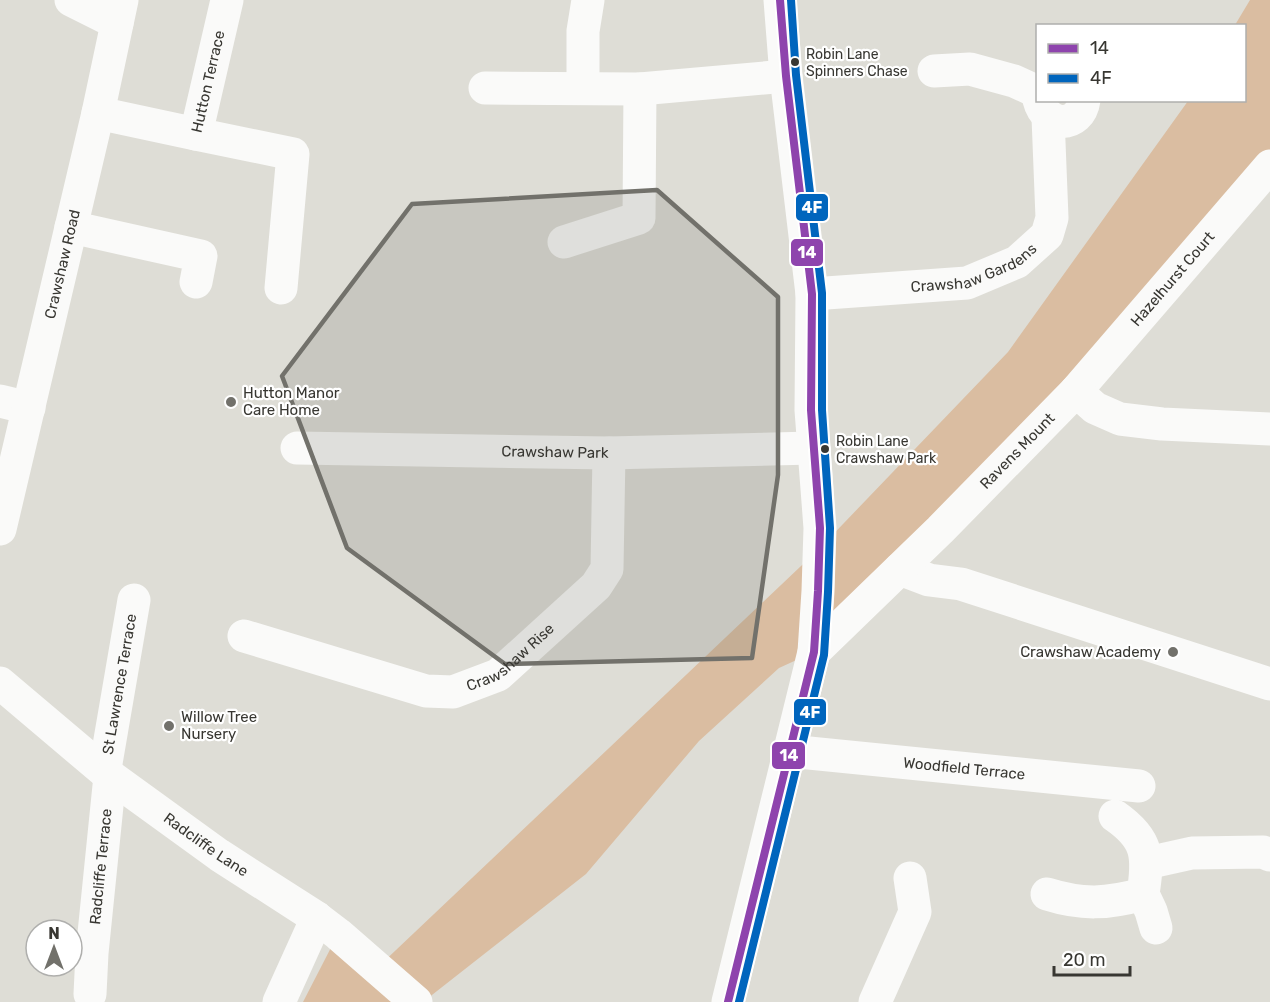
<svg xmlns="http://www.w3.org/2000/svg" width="1270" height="1002" font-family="Rubik,sans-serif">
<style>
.forest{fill:#dabda1}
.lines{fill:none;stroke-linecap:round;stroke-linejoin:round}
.minor{stroke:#fafaf9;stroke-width:33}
.bus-1-casing{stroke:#fff;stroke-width:12}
.bus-2-casing{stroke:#fff;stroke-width:12}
.bus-1{stroke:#8e44ad;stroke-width:8}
.bus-2{stroke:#0065bd;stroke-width:8}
.marked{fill:#72716b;fill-opacity:0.2;stroke:#72716b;stroke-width:4.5;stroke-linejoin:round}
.bus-dot{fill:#383732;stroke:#fff;stroke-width:2}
.poi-dot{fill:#72716b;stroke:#fff;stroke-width:2}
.labels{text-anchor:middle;stroke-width:4.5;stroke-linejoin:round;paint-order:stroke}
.bus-label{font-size:14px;fill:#383732;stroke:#fff;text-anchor:start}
.street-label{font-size:15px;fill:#383732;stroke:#fff}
.poi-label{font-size:15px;fill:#383732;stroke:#fff;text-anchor:start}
.line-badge{stroke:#fff;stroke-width:2}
.badge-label{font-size:16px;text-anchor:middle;font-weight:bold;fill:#fff}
</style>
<rect width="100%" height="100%" fill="#deddd6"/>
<!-- forest -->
<path class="forest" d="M1250,0H1270V166L814,652L779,668L699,741L586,874L423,1002H303L338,934L377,968L820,548L1008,352L1188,101L1244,100V26L1235,25Z"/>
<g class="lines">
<!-- minor -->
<g class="minor">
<path d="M71,0L117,23"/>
<path d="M934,71L970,69L1014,81L1038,92"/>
<path d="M485,88L640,89L786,76"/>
<path d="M583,88V31L588,0"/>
<path d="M1039,100C1046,128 1080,129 1084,100"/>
<path id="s1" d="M98,113L196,134L227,0"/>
<path d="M196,134L293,154L281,288"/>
<path d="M71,227L201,256L196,282"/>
<path d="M564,242L639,218L640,89"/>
<path id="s2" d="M812,294L967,283L1017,262L1047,235L1052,218L1048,117"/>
<path id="s3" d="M1076,391L1270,166"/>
<path d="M0,401L29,408"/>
<path id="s4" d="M297,448L609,453L813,448"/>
<path id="s5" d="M0,529L98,113L122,0"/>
<path d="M900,569L929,580L961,584L1270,684"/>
<path id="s6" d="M244,636L426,691L453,692L498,675L596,586L607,569L609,453"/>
<path id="s7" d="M814,652L940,530L1076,391L1095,408L1120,419L1162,424L1270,429"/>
<path id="s8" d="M0,683L110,776L219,855L317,918L338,934L416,1002"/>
<path id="s9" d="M789,751L1139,786"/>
<path id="s10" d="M105,769L134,600"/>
<path d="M1147,863L1192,853L1263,852L1270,855"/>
<path d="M1047,894C1082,905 1107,904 1143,894C1149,856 1148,839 1115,816"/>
<path d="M1143,894L1151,911L1156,928"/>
<path id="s11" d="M90,994L92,953L110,776"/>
<path d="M279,1002L317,918"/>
<path d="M728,1002L814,652L818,591L820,528L811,410L812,294L786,76L780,0"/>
<path d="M875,1002L915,912L910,878"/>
</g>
<!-- bus-1 casing -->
<g class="bus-1-casing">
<path id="bus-1" d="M728,1002L814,652L818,591L820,528L811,410L812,294L786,76L780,0"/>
</g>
<!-- bus-2 casing -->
<g class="bus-2-casing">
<path id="bus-2" d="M739,1002L824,655L828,592L830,528L822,410V293L796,75L791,0"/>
</g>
<!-- bus-1 -->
<use href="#bus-1" class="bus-1"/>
<!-- bus-2 -->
<use href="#bus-2" class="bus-2"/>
</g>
<!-- marked area -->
<path class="marked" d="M657,190L778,297V475L752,658L505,664L347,548L282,376L412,204Z"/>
<!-- markers -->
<g class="bus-dot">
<circle cx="795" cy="62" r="5"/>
<circle cx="825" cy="449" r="5"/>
</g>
<g class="poi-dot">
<circle cx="231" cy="402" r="6"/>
<circle cx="1173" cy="652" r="6"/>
<circle cx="169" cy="726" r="6"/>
</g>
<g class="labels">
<!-- bus labels -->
<g class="bus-label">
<text x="806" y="59">Robin Lane<tspan x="806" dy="17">Spinners Chase</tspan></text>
<text x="836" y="446">Robin Lane<tspan x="836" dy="17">Crawshaw Park</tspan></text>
</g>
<!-- street labels -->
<g class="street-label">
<text dy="5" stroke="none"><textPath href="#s1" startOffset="154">Hutton Terrace</textPath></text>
<text dy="5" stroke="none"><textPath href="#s2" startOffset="166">Crawshaw Gardens</textPath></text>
<text dy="5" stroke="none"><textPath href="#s5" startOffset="272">Crawshaw Road</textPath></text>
<text dy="5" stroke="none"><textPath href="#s3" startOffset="148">Hazelhurst Court</textPath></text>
<text dy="5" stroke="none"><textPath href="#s7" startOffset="286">Ravens Mount</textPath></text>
<text dy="5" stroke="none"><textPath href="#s4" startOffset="258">Crawshaw Park</textPath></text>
<text dy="5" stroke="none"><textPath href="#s6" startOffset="285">Crawshaw Rise</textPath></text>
<text dy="5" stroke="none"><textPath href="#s10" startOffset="86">St Lawrence Terrace</textPath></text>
<text dy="5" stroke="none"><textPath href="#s9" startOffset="176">Woodfield Terrace</textPath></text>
<text dy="5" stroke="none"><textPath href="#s8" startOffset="262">Radcliffe Lane</textPath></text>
<text dy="5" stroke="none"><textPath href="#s11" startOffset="128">Radcliffe Terrace</textPath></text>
</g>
<!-- poi labels -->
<g class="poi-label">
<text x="243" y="398">Hutton Manor<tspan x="243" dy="17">Care Home</tspan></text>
<text x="1161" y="657" text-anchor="end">Crawshaw Academy</text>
<text x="181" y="722">Willow Tree<tspan x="181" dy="17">Nursery</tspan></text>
</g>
</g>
<g class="line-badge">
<rect x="795" y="193" width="34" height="29" rx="6" fill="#0065bd"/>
<rect x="790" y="238" width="34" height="29" rx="6" fill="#8e44ad"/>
<rect x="793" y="698" width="34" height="28" rx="6" fill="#0065bd"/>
<rect x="771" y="741" width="35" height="29" rx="6" fill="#8e44ad"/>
</g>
<g class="badge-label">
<text x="812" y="213">4F</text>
<text x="807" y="258">14</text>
<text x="810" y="718">4F</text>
<text x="789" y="761">14</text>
</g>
<!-- legend -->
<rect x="1036" y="24" width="210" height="78" fill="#ffffff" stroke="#afafad" stroke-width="1.5"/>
<rect x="1048" y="44" width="30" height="9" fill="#8e44ad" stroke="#afafad" stroke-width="1.5"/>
<text x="1090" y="54" font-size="18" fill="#383732">14</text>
<rect x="1048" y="74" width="30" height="9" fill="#0065bd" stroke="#afafad" stroke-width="1.5"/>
<text x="1090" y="84" font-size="18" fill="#383732">4F</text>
<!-- north arrow -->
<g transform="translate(54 948)"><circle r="28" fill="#ffffff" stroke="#afafad" stroke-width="1.5"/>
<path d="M0-4.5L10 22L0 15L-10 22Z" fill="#72716b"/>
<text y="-9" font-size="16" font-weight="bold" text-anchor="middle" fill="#383732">N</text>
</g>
<!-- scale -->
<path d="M1054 966v9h76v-9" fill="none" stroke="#383732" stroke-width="3"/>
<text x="1063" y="966" font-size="18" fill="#383732" stroke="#ffffff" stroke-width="4.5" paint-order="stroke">20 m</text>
</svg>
